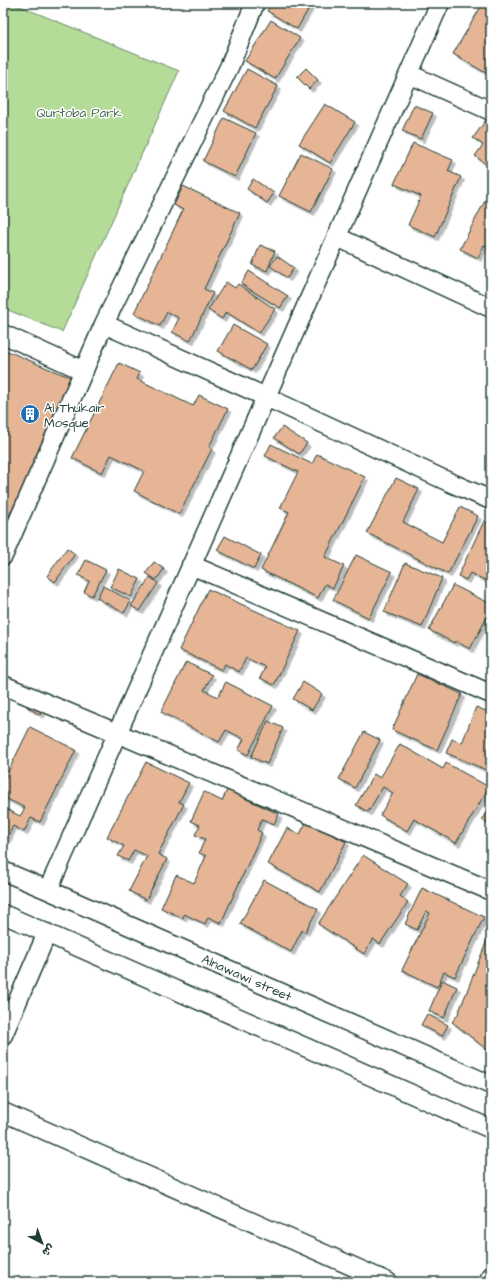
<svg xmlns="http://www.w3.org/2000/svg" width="494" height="1285" font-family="'Architects Daughter','Playpen Sans Arabic',sans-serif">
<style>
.park{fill:#b4db97;stroke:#6a8c66}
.building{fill:#e5b596;stroke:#1f3d34;filter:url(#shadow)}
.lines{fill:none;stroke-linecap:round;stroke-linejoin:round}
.street-casing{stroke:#1f3d34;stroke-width:21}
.street{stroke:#fff;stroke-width:18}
.labels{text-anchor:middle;stroke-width:3;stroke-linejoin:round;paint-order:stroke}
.park-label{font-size:13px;fill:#44644d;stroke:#fff}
.poi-label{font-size:13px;fill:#1f3d34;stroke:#fff;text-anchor:start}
.street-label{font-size:13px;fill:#1f3d34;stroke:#fff}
</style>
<defs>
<filter id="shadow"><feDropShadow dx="3.5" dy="3.5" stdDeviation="0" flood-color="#0004"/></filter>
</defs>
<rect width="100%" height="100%" fill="#fff"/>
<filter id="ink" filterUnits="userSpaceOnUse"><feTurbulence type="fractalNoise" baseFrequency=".025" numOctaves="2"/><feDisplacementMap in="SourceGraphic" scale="8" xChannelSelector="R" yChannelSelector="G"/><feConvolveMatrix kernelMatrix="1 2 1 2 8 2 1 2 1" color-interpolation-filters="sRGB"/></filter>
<g filter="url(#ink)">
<!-- park -->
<path class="park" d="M3,3H12L179,71L62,332L3,308Z"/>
<!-- building -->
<path class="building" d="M272,3H312L297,29L267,11Z
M483,3H488L491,5V76L453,54Z
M271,20L300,38L275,79L245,61Z
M306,68L318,80L309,89L297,77Z
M247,69L278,86L255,128L224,111Z
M325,104L355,122L330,163L299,144Z
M414,105L433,113L421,139L402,131Z
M224,118L256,133L235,177L203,161Z
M486,120L491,124V168L475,156L483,145L473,138Z
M413,143L453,160L448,171L461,177L435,237L408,225L421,196L394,184Z
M301,153L333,169L311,212L279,196Z
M253,179L274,193L267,203L247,189Z
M183,186L240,213L204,289L213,293L190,341L172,332L179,318L167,312L160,326L134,313L183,210L174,205Z
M489,193L491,195V248L484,245L478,258L460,249Z
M260,245L275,251L267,271L252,265Z
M277,256L294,268L287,278L270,266Z
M249,271L288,296L280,308L241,284Z
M226,282L235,288L238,284L275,309L259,333L226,312L222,319L208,310Z
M233,325L267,344L252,370L218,351Z
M3,349L54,371L73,378L42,449L6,522L3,520Z
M119,363L140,373L137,379L193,406L199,395L228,409L209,447L212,449L179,514L134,491L144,471L111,455L102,473L72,458Z
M282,427L307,443L299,454L274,438Z
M271,444L312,464L317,454L365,477L325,557L344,566L333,588L325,584L318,598L261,570L289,512L280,508L298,472L265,456Z
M396,478L419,489L403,522L442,542L460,507L478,516L448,574L367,533Z
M484,521L491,525V583L470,573L466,580L458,576Z
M225,536L261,555L254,569L217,550Z
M67,548L75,554L55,582L47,576Z
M356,555L392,572L369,618L333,600Z
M86,560L106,570L92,596L84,592L89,581L78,575Z
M154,562L164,569L156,580L146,573Z
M405,563L442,578L422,627L384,612Z
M119,569L140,579L131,597L110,587Z
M150,577L158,583L140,611L131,606Z
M453,585L491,604V610L470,649L455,641L454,643L429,630Z
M103,586L131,601L124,613L97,598Z
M208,589L300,631L274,685L260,678L265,667L246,658L239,672L225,664L222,670L179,650Z
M186,662L212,675L204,690L218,697L226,682L273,706L248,755L238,750L244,739L226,730L219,742L161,712Z
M417,674L462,694L437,750L392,730Z
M303,682L322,694L312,710L293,699Z
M32,700L44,708L40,715L27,707Z
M476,707L491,713V772L446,753L452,739L462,743Z
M268,721L283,728L267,764L251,757Z
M30,727L76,750L40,822L31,818L24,832L13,826L6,841L3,840V814L6,809L20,816L25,808L3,797V782Z
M364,732L380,740L355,788L339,779Z
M400,744L443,769L446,763L489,787L456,843L414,819L407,831L380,815L393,793L383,787L368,812L356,805L374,774L380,778Z
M146,762L189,783L179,802L184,804L158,854L167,859L146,900L129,891L147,856L134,850L128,861L118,856L124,846L107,837Z
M227,790L279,814L274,824L262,819L257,830L262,833L221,923L208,917L205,924L184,914L183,918L161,908L176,875L194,883L206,856L199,853L205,839L195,835L200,825L191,821L204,792L222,801Z
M491,806V826L482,820Z
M307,821L346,842L320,892L268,864L287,828L300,834Z
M363,855L408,884L400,896L408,902L380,944L373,939L364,954L318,924Z
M264,880L318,909L305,932L302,930L291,952L240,924Z
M422,888L484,917L455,977L444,972L437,987L402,970L430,913L426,911L417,930L405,924Z
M491,930V1053L452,1022L458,1014Z
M442,980L457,987L444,1018L429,1011Z
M427,1014L448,1025L442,1036L421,1025Z"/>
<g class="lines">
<!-- street casing -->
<g class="street-casing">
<path id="street" d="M409,74L491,111
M337,237L491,308
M104,324L266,397L449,482L491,500
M3,334L84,371
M3,556L104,324L230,65L255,3
M191,565L491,694
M3,685L491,891
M3,871L48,890L491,1085
M48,890L440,3
M3,914L491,1129
M3,1035L47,933
M3,1112L388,1282
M488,1282L491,1276"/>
</g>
<!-- street -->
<use href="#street" class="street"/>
</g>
</g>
<!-- icons -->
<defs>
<g id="building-disc" transform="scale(1)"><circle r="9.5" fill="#1f6fb2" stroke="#fff"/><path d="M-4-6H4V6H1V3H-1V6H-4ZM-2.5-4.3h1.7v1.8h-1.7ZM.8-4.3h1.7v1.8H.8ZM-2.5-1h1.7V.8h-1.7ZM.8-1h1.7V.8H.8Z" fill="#fff"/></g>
</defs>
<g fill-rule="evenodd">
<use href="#building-disc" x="30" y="414"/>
</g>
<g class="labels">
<!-- park labels -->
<g class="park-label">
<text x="79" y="117">Qurtoba Park</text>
</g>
<!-- poi labels -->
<g class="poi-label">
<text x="44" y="412">Al Thukair<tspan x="44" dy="15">Mosque</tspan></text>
</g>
<!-- street labels -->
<g class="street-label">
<text transform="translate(247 977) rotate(24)" y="5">Alnawawi street</text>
</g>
</g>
<!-- margin -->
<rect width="494" height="1285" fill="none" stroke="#fff" stroke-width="16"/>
<rect x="8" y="8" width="478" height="1269" fill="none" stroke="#1f3d34" stroke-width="1.5" filter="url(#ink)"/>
<!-- north arrow -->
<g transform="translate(42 1243) rotate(139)" stroke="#ffffff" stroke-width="3" paint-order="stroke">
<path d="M0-3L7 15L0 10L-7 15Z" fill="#1f3d34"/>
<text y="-6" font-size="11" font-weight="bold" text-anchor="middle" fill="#1f3d34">ش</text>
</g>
</svg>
